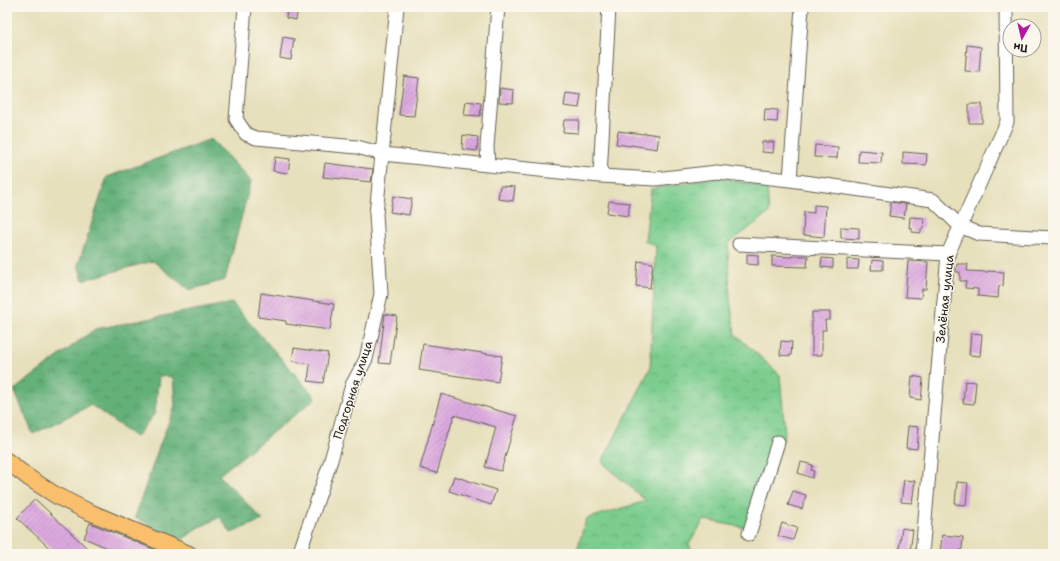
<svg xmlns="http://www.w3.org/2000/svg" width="1060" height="561" font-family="'Shantell Sans',sans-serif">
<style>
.forest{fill:url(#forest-crowns);stroke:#40664a}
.park{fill:url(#park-crowns);stroke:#4c7455}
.building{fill:url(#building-hatch)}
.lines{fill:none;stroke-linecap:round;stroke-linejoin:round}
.minor-casing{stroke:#636154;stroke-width:15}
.major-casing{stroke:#636154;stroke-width:18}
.minor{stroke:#fff;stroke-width:13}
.major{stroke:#f9bf6d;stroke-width:16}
.labels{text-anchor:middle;stroke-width:3;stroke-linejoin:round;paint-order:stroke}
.street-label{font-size:12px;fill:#1c1c1c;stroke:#fbf7ec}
</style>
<defs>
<pattern id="forest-crowns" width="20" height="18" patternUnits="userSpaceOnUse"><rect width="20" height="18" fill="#64b079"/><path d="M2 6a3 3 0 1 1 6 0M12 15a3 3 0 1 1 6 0" fill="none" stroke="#528e62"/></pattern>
<pattern id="park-crowns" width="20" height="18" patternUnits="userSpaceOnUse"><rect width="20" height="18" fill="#7bcd8e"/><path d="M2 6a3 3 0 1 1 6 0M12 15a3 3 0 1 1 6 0" fill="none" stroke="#6aaf7a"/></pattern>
<pattern id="building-hatch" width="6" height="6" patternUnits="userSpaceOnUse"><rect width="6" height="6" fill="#dca9df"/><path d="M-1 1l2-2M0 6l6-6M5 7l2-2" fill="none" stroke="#bc91bf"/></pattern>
</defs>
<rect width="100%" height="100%" fill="#fbf7ec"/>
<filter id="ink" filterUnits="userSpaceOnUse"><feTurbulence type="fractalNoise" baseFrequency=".025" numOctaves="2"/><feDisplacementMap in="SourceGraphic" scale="8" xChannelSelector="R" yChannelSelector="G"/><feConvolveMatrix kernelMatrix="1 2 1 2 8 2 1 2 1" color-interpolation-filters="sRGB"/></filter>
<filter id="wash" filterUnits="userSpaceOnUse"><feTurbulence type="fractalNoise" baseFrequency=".012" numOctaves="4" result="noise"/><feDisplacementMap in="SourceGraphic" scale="16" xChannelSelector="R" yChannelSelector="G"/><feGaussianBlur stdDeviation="0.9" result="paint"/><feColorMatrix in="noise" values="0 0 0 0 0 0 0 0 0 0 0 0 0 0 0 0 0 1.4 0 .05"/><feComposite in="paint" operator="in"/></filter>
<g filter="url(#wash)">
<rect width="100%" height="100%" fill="#e7e0bc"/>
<!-- forest -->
<path class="forest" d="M211,139L251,181L225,280L189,290L153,261L83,280L78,265L107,177Z
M232,303L316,398L219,475L263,520L231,533L220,517L198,528L179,542L135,517L158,450L175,406L173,377L159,376L155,413L136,437L91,405L33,434L14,390L95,329Z"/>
<!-- park -->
<path class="park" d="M719,177L767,188L769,213L728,244L730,299L735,334L780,375L785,433L763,504L753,529L704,520L689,544L693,554H576L586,519L646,501L602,462L650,369L656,246L645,241L651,189Z"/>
<g id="blocks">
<!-- building -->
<path class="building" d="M287,7H298L296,20L286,18Z
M283,37L294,39L291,60L280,58Z
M967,45L981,47L979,72L965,71Z
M404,76L419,78L414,116L399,115Z
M500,88L514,90L513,103L499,102Z
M566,93L581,95L579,108L564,106Z
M466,101L481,103L480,116L464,115Z
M969,104H982V123H969Z
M765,109L778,110L777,122L764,121Z
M564,120H579L578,133L563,132Z
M618,131L644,134V133L659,135L657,149L631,145V146L616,144Z
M463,135L478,137L477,151L462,149Z
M762,142H774L773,153L762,152Z
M815,145L838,147L837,158L814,157Z
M859,150L882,152L881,163L858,162Z
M903,152L927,154L926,165L903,164Z
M275,157L290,159L288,173L273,171Z
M325,163L373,169L371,182L323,177Z
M500,186L515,187L513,201L498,199Z
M393,196L412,199L409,215L390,212Z
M609,201L630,203L628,216L607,213Z
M891,202L906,204L904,218L889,216Z
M814,205L826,206L824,237L803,235L804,212L814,213Z
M910,217L924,218L923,229H921V233L912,232V228H909Z
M841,227L859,228V239L841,238Z
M747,254L758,255V265L747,264Z
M772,256L792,257V256H808L807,267L772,266Z
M822,258L833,259V268L821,267Z
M847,259L859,260L858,269H847Z
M872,260L883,261V270H871Z
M638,261L653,263L650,288L636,286Z
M908,261L928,262L926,289H922L921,298L905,297Z
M957,264H968L967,271L988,272V271L1004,272L1003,286L999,285L998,298L978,296V289L965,288L966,281H960V272H956Z
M261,293L334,304L330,330L286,324V321L258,317Z
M812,312H830V320H825L826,330H822V355H812Z
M385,314L397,316L390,364L379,363Z
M971,333L982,334L980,356L969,355Z
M781,341L792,342L791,356L780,355Z
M423,344L502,356L498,382L419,370Z
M294,348L328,353L323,383L308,381L310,364L292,361Z
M912,376L923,378L921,400L910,398Z
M965,381L976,382L974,404L963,403Z
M441,394L517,416L501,471L485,467L496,427L454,415L437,473L420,468Z
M908,426L919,427L917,449L906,448Z
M801,462L813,465L811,470L814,471L812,478L798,473Z
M454,476L496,490L491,505L449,491Z
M904,480L915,481L912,503L901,502Z
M957,482L968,483L966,505L955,504Z
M793,491L806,495L802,509L788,505Z
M35,499L82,543L93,554H56L17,518Z
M90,523L165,554H122L84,538Z
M782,523L797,528L793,540L778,536Z
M902,528L913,530L910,552L899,550Z
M942,535L963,537L962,549H961L960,554H940Z"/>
</g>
</g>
<g filter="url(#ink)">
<use href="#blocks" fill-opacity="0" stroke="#636154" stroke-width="1"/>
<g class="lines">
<!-- minor casing -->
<g class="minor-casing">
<path id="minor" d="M245,7L236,119L246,134L256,138L357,147L383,154L488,165L600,176L655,179L717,172L790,180L933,200L960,226L979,234L1053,238
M488,165L487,147L498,7
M600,176L609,7
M790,180L802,7
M739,244L948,254
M749,534L778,442
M299,554L331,460L352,385L366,359L381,294L376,214L397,7
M922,554L948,254L1007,122L1006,7"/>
</g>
<!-- major casing -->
<g class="major-casing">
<path id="major" d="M7,461L29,478L57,496L87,511L189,554"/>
</g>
<!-- minor -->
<use href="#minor" class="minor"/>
<!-- major -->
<use href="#major" class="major"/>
</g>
</g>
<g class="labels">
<!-- street labels -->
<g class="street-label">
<text transform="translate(945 299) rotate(-84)" y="4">Зелёная улица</text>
<text transform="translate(353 390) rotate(-72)" y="4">Подгорная улица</text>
</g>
</g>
<!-- margin -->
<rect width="1060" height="561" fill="none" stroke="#fbf7ec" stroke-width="24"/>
<!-- north arrow -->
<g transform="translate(1022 38) rotate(188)"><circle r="19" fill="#fbf7ec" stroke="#a29f99"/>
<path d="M0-3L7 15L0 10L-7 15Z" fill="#b5179e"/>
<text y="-6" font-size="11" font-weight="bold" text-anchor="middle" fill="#1c1c1c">Пн</text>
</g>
</svg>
